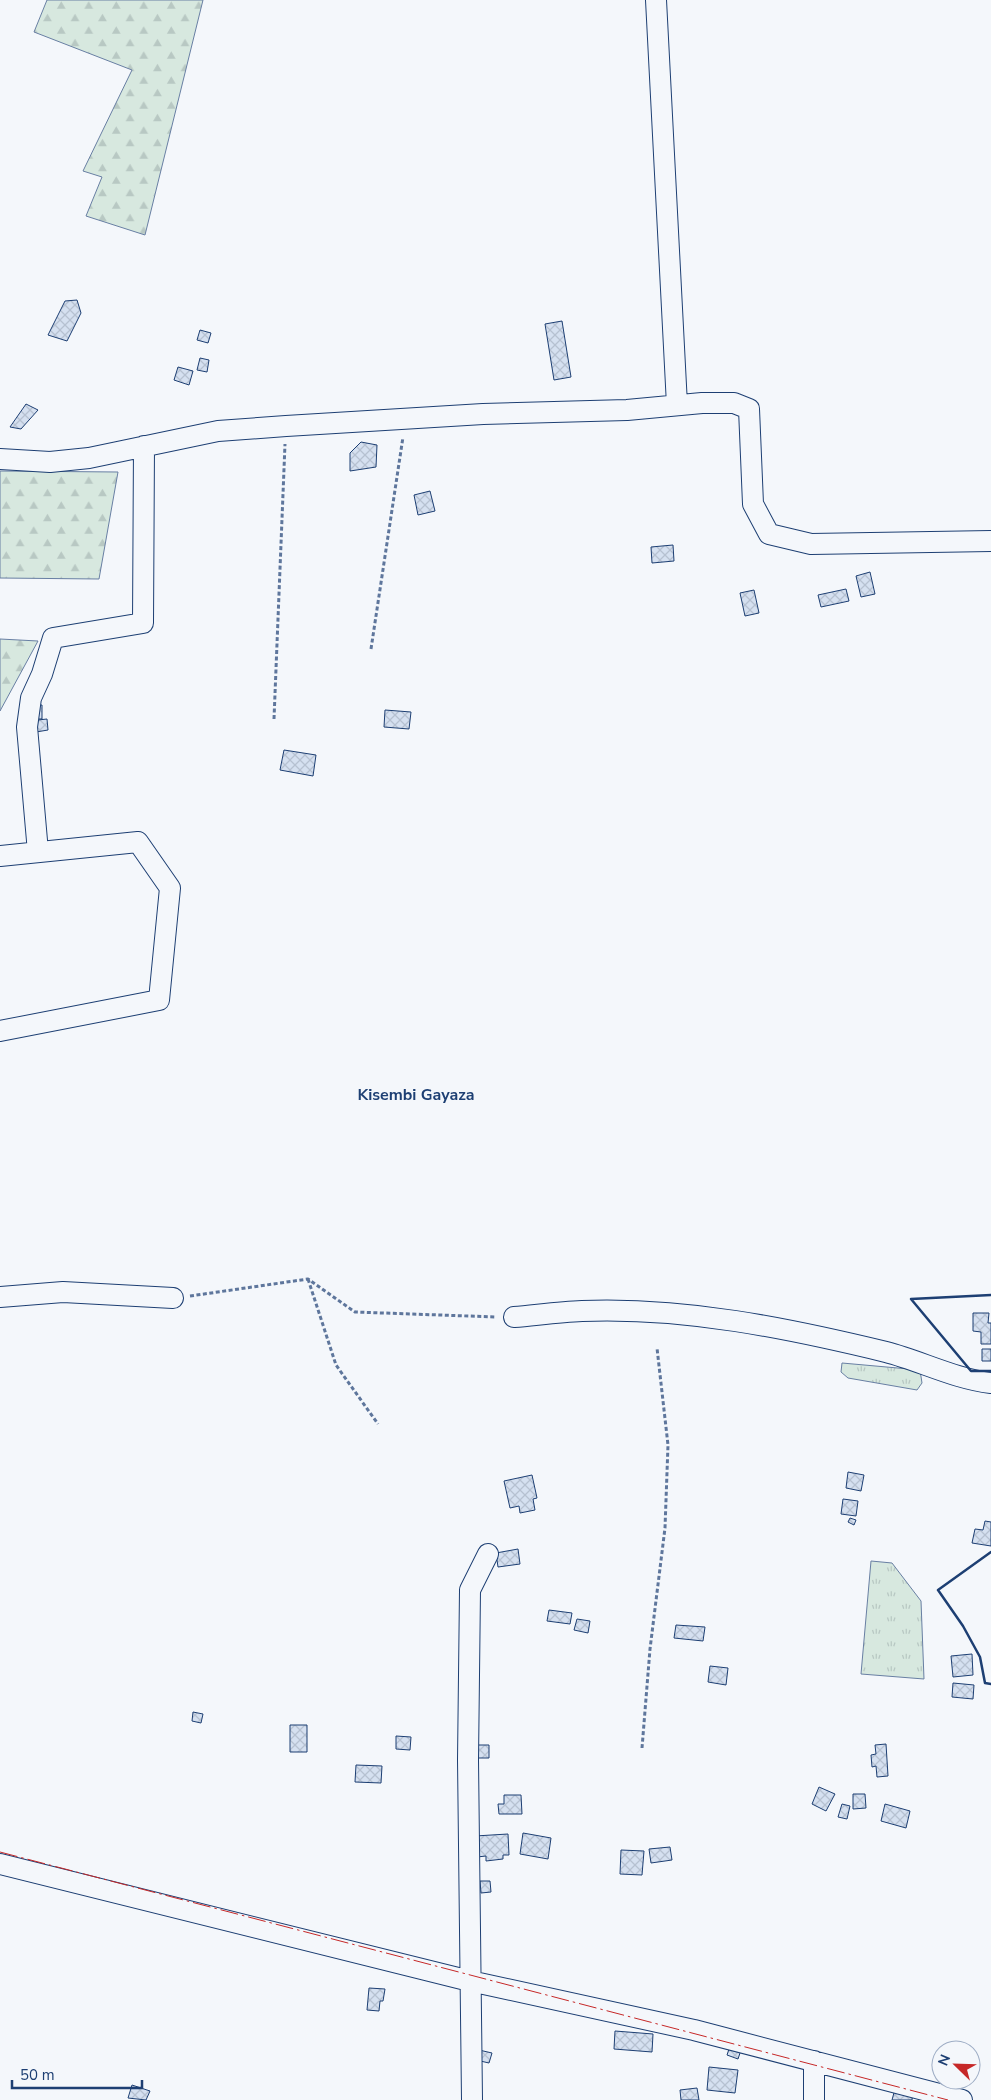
<svg xmlns="http://www.w3.org/2000/svg" width="991" height="2100" font-family="'Nunito Sans',sans-serif">
<style>
.grass{fill:url(#grass-tufts);stroke:#687fa3}
.forest{fill:url(#forest-firs);stroke:#687fa3}
.building{fill:url(#building-cross-hatch);stroke:#1d3f73}
.lines{fill:none;stroke-linecap:round;stroke-linejoin:round}
.minor-casing{stroke:#1d3f73;stroke-width:22}
.path{stroke:#5e769c;stroke-width:3;stroke-dasharray:4 2.5;stroke-linecap:butt}
.minor{stroke:#f4f7fb;stroke-width:20}
.wall{stroke:#1d3f73;stroke-width:2.5}
.power{stroke:#c62828;stroke-width:1;stroke-dasharray:18 4 2.5 4;stroke-linecap:butt}
.labels{text-anchor:middle;stroke-width:4;stroke-linejoin:round;paint-order:stroke}
.quarter-label{font-size:16px;font-weight:bold;fill:#1d3f73;stroke:#f4f7fb}
</style>
<defs>
<pattern id="grass-tufts" width="24" height="20" patternUnits="userSpaceOnUse" patternTransform="scale(1.25)"><rect width="24" height="20" fill="#d7e8df"/><path d="M3 7l-1-3M5 7V3M7 7l1-3M15 17l-1-3M17 17v-4M19 17l1-3" fill="none" stroke="#b8c8c3"/></pattern>
<pattern id="forest-firs" width="22" height="20" patternUnits="userSpaceOnUse" patternTransform="scale(1.25)"><rect width="22" height="20" fill="#d7e8df"/><path d="M5 1l3.5 6h-7zM16 11l3.5 6h-7z" fill="#b8c8c3"/></pattern>
<pattern id="building-cross-hatch" width="8" height="8" patternUnits="userSpaceOnUse" patternTransform="scale(1.25)"><rect width="8" height="8" fill="#d5e0f0"/><path d="M0 0l8 8M0 8l8-8" fill="none" stroke="#b6c1d1"/></pattern>
</defs>
<rect width="100%" height="100%" fill="#f4f7fb"/>
<!-- grass -->
<path class="grass" d="M842,1363L920,1370L922,1383L917,1390L848,1378L841,1372Z
M871,1561L892,1563L921,1601L924,1679L861,1674Z"/>
<!-- forest -->
<path class="forest" d="M47,0H203L145,235L86,216L102,177L83,171L132,70L34,32Z
M0,471L118,472L99,579L0,578Z
M0,639L38,641L0,711Z"/>
<!-- building -->
<path class="building" d="M77,300L81,313L67,341L48,335L65,301Z
M562,321L571,377L554,380L545,324Z
M200,330L211,333L208,343L197,340Z
M200,358L209,360L207,372L197,370Z
M178,367L193,371L189,385L174,380Z
M26,404L38,410L21,429L10,427Z
M361,442L377,445L376,467L350,471V453Z
M430,491L435,511L418,515L414,495Z
M673,545L674,561L652,563L651,547Z
M870,572L875,594L861,597L856,576Z
M846,589L849,601L821,607L818,595Z
M754,590L759,613L745,616L740,593Z
M34,705H42V719H33Z
M385,710L411,712L409,729L384,727Z
M47,719L48,730L30,733L29,721Z
M284,750L316,755L313,776L280,770Z
M973,1313H989L988,1323H991V1344H981V1332L973,1331Z
M982,1349H991V1361H982Z
M848,1472L864,1475L861,1491L846,1488Z
M532,1475L537,1498L533,1499L535,1510L520,1513L519,1506L510,1508L504,1481Z
M843,1499L858,1501L856,1516L841,1514Z
M850,1518L856,1520L854,1525L848,1522Z
M985,1521L991,1522V1546L972,1543L975,1529L983,1530Z
M518,1549L520,1564L498,1567L496,1553Z
M549,1610L572,1613L570,1624L547,1621Z
M577,1619L590,1621L588,1633L574,1630Z
M676,1625L705,1627L703,1641L674,1638Z
M972,1654L973,1675L953,1677L951,1656Z
M710,1666L728,1668L726,1685L708,1682Z
M953,1683L974,1685L973,1699L952,1697Z
M193,1712L203,1714L201,1723L192,1721Z
M290,1725H307V1752H290Z
M396,1736L411,1737L410,1750L396,1749Z
M886,1744L888,1776L877,1777L876,1766L872,1767L871,1755L876,1754L875,1745Z
M472,1745H489V1758H472Z
M356,1765L382,1766L381,1783L355,1782Z
M819,1787L835,1794L826,1811L812,1804Z
M853,1794H865L866,1808L853,1809Z
M504,1795H521L522,1814H499L498,1804H504Z
M842,1804L850,1806L847,1819L838,1817Z
M885,1804L910,1811L906,1828L881,1821Z
M523,1833L551,1838L548,1859L520,1854Z
M508,1834L509,1855H503V1859L486,1861V1856L477,1857L475,1836Z
M670,1847L672,1860L651,1863L649,1849Z
M621,1850L644,1851L642,1875L620,1874Z
M480,1881H490L491,1892L481,1893Z
M369,1988L385,1989L383,2001H380L379,2011L367,2010Z
M615,2031L653,2034L652,2052L614,2049Z
M732,2040L743,2044L738,2059L727,2055Z
M479,2050L492,2053L489,2063L476,2060Z
M709,2067L738,2070L735,2093L707,2090Z
M132,2085L150,2091L146,2100L128,2098Z
M697,2088L699,2100H681L680,2090Z
M895,2089L913,2093L912,2100H892Z"/>
<g class="lines">
<!-- minor casing -->
<g class="minor-casing">
<path id="minor" d="M656,0L677,405
M0,459L50,462L89,458L218,431L286,426L483,414L627,410L702,403H734L749,409L753,504L769,534L811,544L991,541
M38,852L27,727L31,698L42,674L53,638L143,623L144,446
M0,856L138,842L170,888L159,1000L0,1031
M0,1297L63,1292L173,1298
M514,1317C537,1315 560,1312 582,1311C684,1307 787,1328 886,1352C921,1361 955,1379 991,1383
M0,1864L470,1981L694,2030L962,2100
M472,2100L468,1760L470,1590L488,1554
M814,2100V2061"/>
</g>
<!-- path -->
<path class="path" d="M371,649L403,437
M274,719L285,444
M308,1279L336,1365L378,1424
M190,1296L308,1279L355,1312L496,1317
M642,1748L650,1649L665,1528L668,1445L657,1348"/>
<!-- minor -->
<use href="#minor" class="minor"/>
<!-- wall -->
<path class="wall" d="M991,1295L911,1299L971,1371H991
M991,1552L938,1590L963,1626L980,1657L985,1683L991,1684"/>
<!-- power -->
<path class="power" d="M0,1852L948,2100"/>
</g>
<g class="labels">
<!-- quarter labels -->
<g class="quarter-label">
<text x="416" y="1100">Kisembi Gayaza</text>
</g>
</g>
<!-- north arrow -->
<g transform="translate(956 2065) rotate(293)"><circle r="24" fill="#f4f7fb" stroke="#9eadc5"/>
<path d="M0-4L9 19L0 12L-9 19Z" fill="#c62828"/>
<text y="-8" font-size="14" font-weight="bold" text-anchor="middle" fill="#1d3f73">N</text>
</g>
<!-- scale -->
<path d="M12 2080v8h130v-8" fill="none" stroke="#1d3f73" stroke-width="2.5"/>
<text x="20" y="2080" font-size="15" fill="#1d3f73" stroke="#f4f7fb" stroke-width="4" paint-order="stroke">50 m</text>
</svg>
